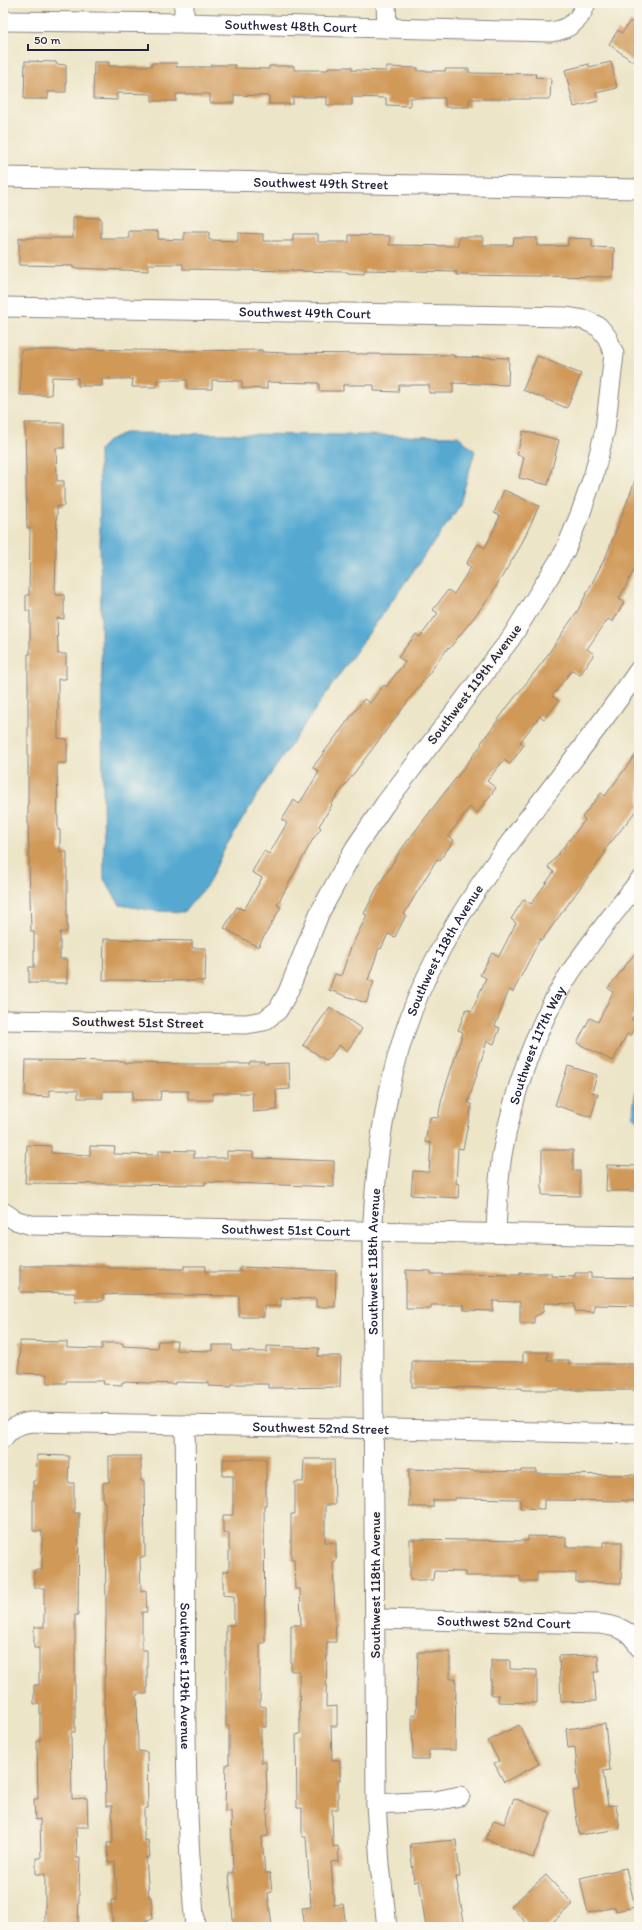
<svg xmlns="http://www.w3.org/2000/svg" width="642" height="1930" font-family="Itim,sans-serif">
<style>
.water{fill:#55a9d1;stroke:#3c6686}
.building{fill:#d09958}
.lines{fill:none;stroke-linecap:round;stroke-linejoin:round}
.minor-casing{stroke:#878482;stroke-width:21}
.minor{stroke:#fff;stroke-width:19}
.labels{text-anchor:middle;stroke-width:3;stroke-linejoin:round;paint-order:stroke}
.street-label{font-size:14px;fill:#22223b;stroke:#fbf7ec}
</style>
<rect width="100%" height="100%" fill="#fbf7ec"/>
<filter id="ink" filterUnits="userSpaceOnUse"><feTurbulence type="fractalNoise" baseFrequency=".025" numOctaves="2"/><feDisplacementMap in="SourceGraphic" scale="8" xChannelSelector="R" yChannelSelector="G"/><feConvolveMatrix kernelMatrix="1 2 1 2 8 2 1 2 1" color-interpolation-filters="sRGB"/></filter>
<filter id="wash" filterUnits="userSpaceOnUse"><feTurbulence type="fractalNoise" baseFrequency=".012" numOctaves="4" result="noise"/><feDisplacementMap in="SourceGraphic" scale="16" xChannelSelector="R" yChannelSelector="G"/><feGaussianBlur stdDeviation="0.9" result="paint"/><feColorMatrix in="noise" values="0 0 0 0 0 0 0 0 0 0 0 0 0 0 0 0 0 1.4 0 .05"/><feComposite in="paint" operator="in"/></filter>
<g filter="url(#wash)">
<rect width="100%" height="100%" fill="#ece5c8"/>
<!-- water -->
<path class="water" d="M125,433L458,436L475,451L459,507L332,685L264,784L225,848L208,884L184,912L155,911L120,905L104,879L99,450L109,440Z
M639,1078V1121L633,1116L634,1101Z"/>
<g id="blocks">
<!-- building -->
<path class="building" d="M630,21L639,27V54L633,62L609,44L618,30L622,33Z
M25,61L56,62V64L66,65V92H48V99H24Z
M94,62H109V66H152V63H177L176,67H211V65H235V68L269,69V66H294V70H328V67H352V70L386,71V67L418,68V71H445V69H469V73L536,74L535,77L551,78L550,99H469V107H445V98H410V106L386,105V98L352,97V105H327V97H293V104H269V96L234,95V103H210V94H176V101H152V94L117,93V100L93,99Z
M611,62L617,88L596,93L598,101L574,107L565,70L589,64V67Z
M73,217L101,218V238H129V231H158V239L184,240V232H209V240L238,241V233L263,234V241H293V234H318V242H349V235L390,236L389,245L458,246V237H483V245H513L514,238H537V246H568V238L592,239V247L614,248L613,277L457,275V272L365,270L364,274L348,273V272L183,269V264H148V271L73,268V266L19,265V238H73Z
M79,349L188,351L262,350V352L284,353L454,355V357L509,358L508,385L453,383V393H429V385H399L398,392L374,391V385H343V391H319V383L267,382V389L242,388V381L212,380V389H187V380H157V387H132L133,379H102V386H78V378L52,377L51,395H20L21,350H78Z
M537,356L581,374L567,408L523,390Z
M25,423H64V448H56L57,481H64V506H57L55,595H64V619L57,618L58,654H66V679H58V738L67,739V763H57L58,830H60V852H67V932H60V959H67V983H29V967H34V932H31L28,821V654H30V611H26V595H29L30,528H27Z
M523,431L559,440L548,485L519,478L524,457L517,455Z
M638,473L639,567L636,566L619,599L624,602L613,622L608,619L587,649L594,654L580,675L572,670L552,696L559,701L544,719L540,716L520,742L524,745L510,764L504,760L487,781L496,788L477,813L470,807L448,836L454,840L440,860L437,859L404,914L406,915L395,937L388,934L381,949L379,948L368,980L374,982L366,1003L329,990L335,974L341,976L351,947L367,915L364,914L376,890L400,851L482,744L481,743L509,705L542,663L578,610L607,554Z
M504,490L539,506L520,547L489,598L449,649L448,648L331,804L332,805L319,826L321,828L313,839L277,905L281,907L258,947L224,928L237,907L244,910L262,878L252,872L264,851L269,854L287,823L282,820L294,800L299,804L319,772L313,767L364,699L370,703L384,685L386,687L405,662L398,657L416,634L420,637L438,613L433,610L448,590L454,594L471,567L466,564L478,544L485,548L500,516L494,513Z
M639,750V807L604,851L606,852L542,940L540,939L513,992L509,990L495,1026L500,1028L494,1044L487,1041L468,1103L472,1104L463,1149L458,1148L456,1183L459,1184L458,1198L411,1195L413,1171L429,1172L431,1143L425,1142L430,1117L438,1118L442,1098L463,1032L458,1030L466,1009L472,1011L486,978L480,975L492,953L499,956L516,923L511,919L524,899L531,904L554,872L548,867L585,820L582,817L601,793L605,796Z
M104,939L192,941V948H206L205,981L103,980Z
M639,948V1008L631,1019L637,1022L630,1036L627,1034L613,1061L577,1043L590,1018L598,1022L613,992L608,988Z
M330,1007L362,1029L347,1051L339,1045L327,1061L303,1045Z
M26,1060L124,1061V1063L188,1064H250V1062H264V1064L289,1063L290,1089L276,1090L277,1110L253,1112L252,1093H213V1100H188V1091H161L160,1100H132L133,1091H103V1098H78V1090H49V1097L25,1096Z
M568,1066L597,1075L592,1092L598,1094L591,1117L555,1105Z
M27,1145L51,1146V1153L90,1155V1146L115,1147L114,1154L159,1155V1150L194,1151V1158H227V1151L253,1152V1158L334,1161V1187L205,1182V1185L25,1183Z
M542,1150H573V1171H580V1196L542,1195Z
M607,1165L639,1166V1191H606Z
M20,1266H107V1268L184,1269V1266H206L205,1272H240V1267L336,1271L335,1307H316V1299L281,1298V1306H264V1317H239V1296L121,1294L103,1295V1301H75V1293L20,1292Z
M406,1270L431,1271V1274H453L520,1275V1273H551V1276L575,1277V1273H591V1277L639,1278V1306L594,1305V1312L575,1311V1304L544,1303L543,1312L534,1317V1323H520V1302L493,1301V1311L464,1310V1305H431V1309H406Z
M20,1341L67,1342V1348L102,1349V1343H123V1346L157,1348L158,1341H177L176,1350L212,1351V1345H232V1351L267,1352V1346L319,1348L318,1356H341L340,1387L268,1388V1384H231V1387L209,1386V1383L175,1382V1384L122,1382V1385L103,1384L104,1381H66V1383H47V1374L19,1373Z
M523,1352H548L547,1360H569V1364H639V1390H522V1388L412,1387V1361L523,1362Z
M37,1455L69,1456L68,1483H74V1513H79L78,1615H75V1732H71L72,1799L87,1798L88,1827H76L77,1858H80L78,1927H45V1874H36V1858H41L40,1819L35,1820L34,1799H38L37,1741H40V1704H34V1685H39V1648H34V1627H44V1588H34V1570H42V1531H33V1481H36Z
M109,1456H141V1481H144L145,1557H140L141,1592L146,1591L147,1612H142V1650H147V1694H137L138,1751L147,1752L148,1808L144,1809V1841L148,1840L150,1857H146L149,1897H151L153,1919L146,1920L147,1927H113L111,1900H117L115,1862L109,1863L107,1843H113L112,1806H106L104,1676H105L106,1612L105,1502H103V1483L109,1482Z
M223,1459H266V1505H264L265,1643H260V1706L266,1707V1727H261V1762H266L268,1836L262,1837L265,1873H270L272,1892L268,1893L272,1927H234L231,1899L229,1873H233L231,1811L225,1812L226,1764H229V1726H226V1625H234V1596L223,1595V1571H229V1533H223V1515H233V1476H223Z
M304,1459H334L335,1505H325V1542L336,1543V1561H333L336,1642H327L326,1707L337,1706V1726H331L332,1760H340V1780H338V1809H332L333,1847L338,1846L339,1861L331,1862L334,1905L343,1904L346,1927H305L302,1908L311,1907L306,1837H302V1808H297L296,1735L300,1734L299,1671H291V1625H301L300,1589H295L294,1560H291V1514H295V1482H303Z
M409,1469L521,1472V1470H537V1474L639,1475V1501L544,1500V1509L520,1508V1499L455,1498V1500H433V1507H409Z
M528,1536L566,1537V1547H603V1542H622L621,1583L576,1582V1573L537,1572V1581H520V1576H465V1572L434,1571L433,1580H410V1539L528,1541Z
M418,1652H450V1679L456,1678L455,1750H429V1759H413L412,1715H416Z
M598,1655L599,1672H594L596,1701L561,1702L559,1656Z
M491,1660H510V1669L537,1670V1703L498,1702L499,1695H491Z
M605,1724L610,1770L603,1771L608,1806L616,1805L620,1829L579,1835L573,1791L579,1790L575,1747L568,1748L566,1729Z
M519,1725L539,1764L504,1782L494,1763L499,1761L488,1741Z
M514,1798L551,1813L533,1858L486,1839L494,1820L504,1824Z
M456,1840L460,1877H456L465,1927H426L419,1881L414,1882L410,1844Z
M626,1868L635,1907L616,1911L615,1907L588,1913L580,1878Z
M546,1875L573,1904L547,1927H530L511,1906Z"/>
</g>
</g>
<g filter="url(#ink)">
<use href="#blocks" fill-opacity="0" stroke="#878482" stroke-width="1"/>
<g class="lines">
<!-- minor casing -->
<g class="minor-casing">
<g id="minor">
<path d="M184,3V23"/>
<path d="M386,3L387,28"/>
<path id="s1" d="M3,21L184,23L550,32C569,30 580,21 586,3"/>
<path id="s2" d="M3,177L639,189"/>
<path id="s3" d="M3,307L567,317L585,320L599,327L607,337L614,354L605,430L594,474L581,512L565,551L511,638L385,804L355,848L319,914L288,992L278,1010L264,1021L246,1024L3,1020"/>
<path id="s4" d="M3,1212L15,1220L31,1225L639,1236"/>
<path id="s5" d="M496,1233C497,1205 498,1176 503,1149C515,1088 536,1025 570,973C591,941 616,911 639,881"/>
<path id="s6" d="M185,1425C188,1592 180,1760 195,1927"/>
<path id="s7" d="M3,1438C11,1428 18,1424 31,1422L639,1434"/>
<path id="s8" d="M375,1619L600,1624C617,1626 631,1630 639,1647"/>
<path d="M376,1804L435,1801L460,1796"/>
<path id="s9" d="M387,1927L380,1865L376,1804L372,1241C376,1146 389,1048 434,962C489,856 572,768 639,670"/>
</g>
</g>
<!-- minor -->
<use href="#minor" class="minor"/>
</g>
</g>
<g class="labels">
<!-- street labels -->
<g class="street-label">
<text dy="5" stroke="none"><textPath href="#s1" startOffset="288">Southwest 48th Court</textPath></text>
<text dy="5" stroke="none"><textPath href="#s2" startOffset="318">Southwest 49th Street</textPath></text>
<text dy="5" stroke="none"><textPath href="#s3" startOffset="302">Southwest 49th Court</textPath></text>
<text transform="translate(474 684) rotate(-53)" y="5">Southwest 119th Avenue</text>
<text dy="5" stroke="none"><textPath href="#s9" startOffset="990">Southwest 118th Avenue</textPath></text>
<text transform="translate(138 1022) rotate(1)" y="5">Southwest 51st Street</text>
<text dy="5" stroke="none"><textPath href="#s5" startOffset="194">Southwest 117th Way</textPath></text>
<text dy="5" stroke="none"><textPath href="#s4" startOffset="286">Southwest 51st Court</textPath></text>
<text dy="5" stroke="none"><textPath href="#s9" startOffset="666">Southwest 118th Avenue</textPath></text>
<text dy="5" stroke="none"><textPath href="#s7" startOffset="323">Southwest 52nd Street</textPath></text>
<text transform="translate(375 1585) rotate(-90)" y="5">Southwest 118th Avenue</text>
<text dy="5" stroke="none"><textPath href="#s8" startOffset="129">Southwest 52nd Court</textPath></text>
<text dy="5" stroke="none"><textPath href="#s6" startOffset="251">Southwest 119th Avenue</textPath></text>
</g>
</g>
<!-- margin -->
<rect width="642" height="1930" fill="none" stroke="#fbf7ec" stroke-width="16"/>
<!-- scale -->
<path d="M28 44v6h120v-6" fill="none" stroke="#22223b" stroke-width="2"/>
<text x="34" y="44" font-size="12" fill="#22223b" stroke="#fbf7ec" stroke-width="3" paint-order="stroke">50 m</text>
</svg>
